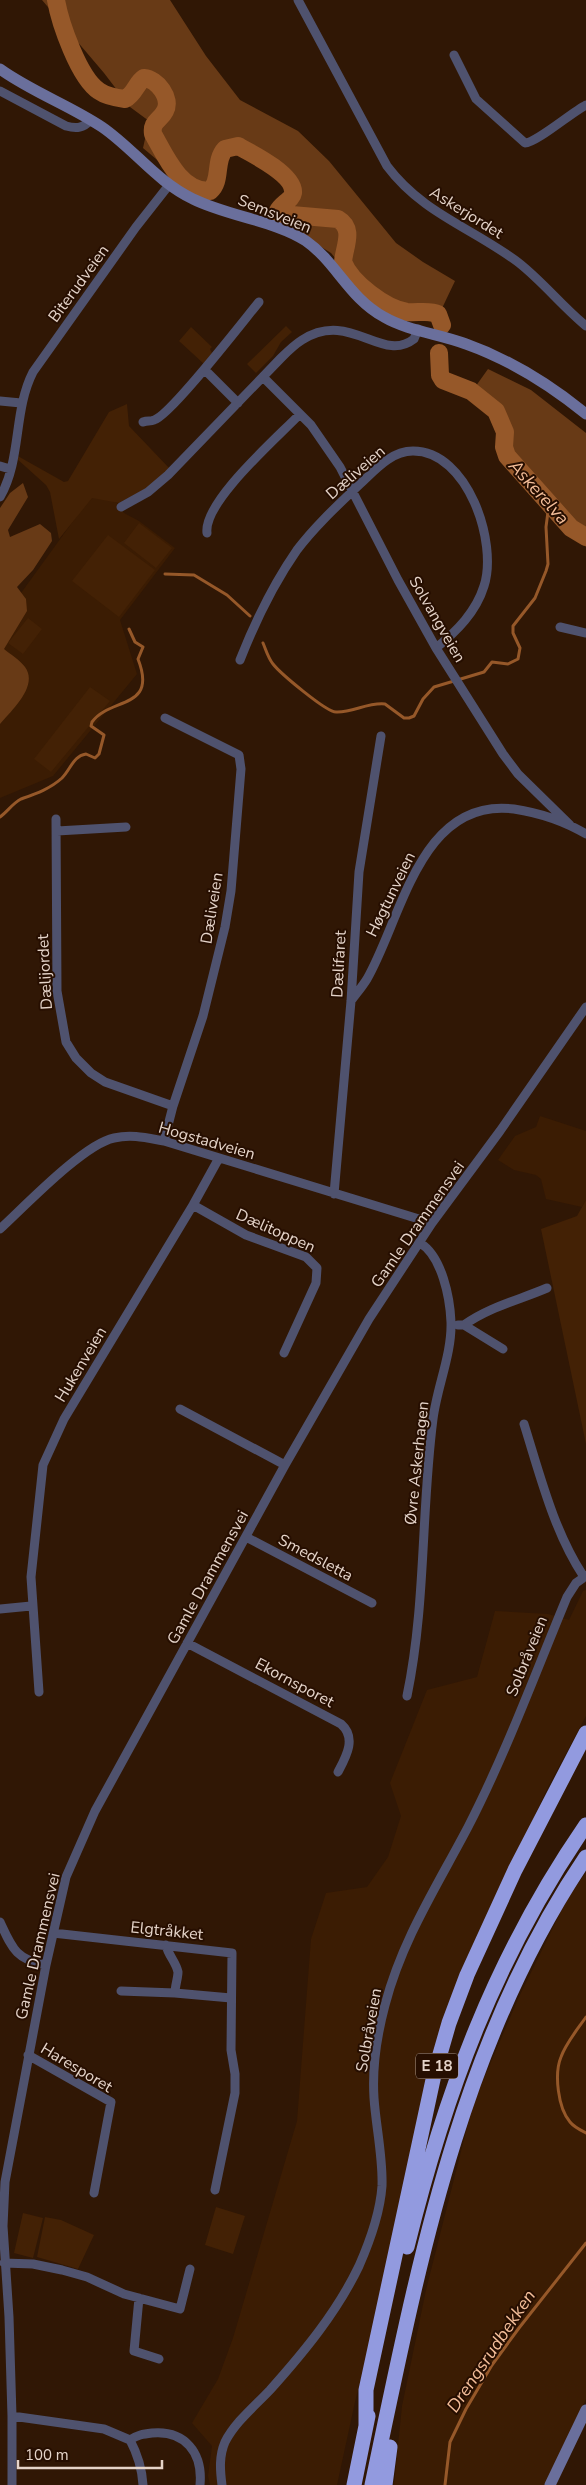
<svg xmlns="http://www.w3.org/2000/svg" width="586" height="2485" font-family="'Nunito Sans',sans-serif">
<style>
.built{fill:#3b1c03}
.green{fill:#432105}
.forest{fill:#683a16}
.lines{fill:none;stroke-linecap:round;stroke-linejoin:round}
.stream{stroke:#965829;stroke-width:3}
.river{stroke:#965829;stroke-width:18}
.street{stroke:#4f526e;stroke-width:9}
.secondary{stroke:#6a6f9c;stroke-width:11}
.highway{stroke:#929adf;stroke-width:15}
.labels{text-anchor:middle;stroke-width:4;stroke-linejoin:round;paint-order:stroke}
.shield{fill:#260e00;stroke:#ac998d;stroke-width:1}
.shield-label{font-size:15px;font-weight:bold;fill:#e5d4c9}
.street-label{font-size:16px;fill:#e5d4c9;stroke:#260e00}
.water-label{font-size:18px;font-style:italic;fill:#f4be99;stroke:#260e00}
</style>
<rect width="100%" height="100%" fill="#301705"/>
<!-- built -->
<path class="built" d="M95,491L117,503L124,513L139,521L175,548L120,620L137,674L53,776L0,798V642L21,593Z
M540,1116L586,1131V1200L582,1207L546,1199L541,1179L536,1175L514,1170L498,1160L515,1136L536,1127Z
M586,1590V1716L549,1785L460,1975L355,2402L337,2485H210L208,2476L212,2446L192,2423L218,2379L233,2338L297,2121L311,1939L326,1893L367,1887L388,1857L401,1816L390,1783L427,1690L477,1677L495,1611L548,1614L569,1620L583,1591Z
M586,1873V2399L545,2485H394L402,2406L426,2290L473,2104L518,1999L570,1893Z"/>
<!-- green -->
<path class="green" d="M286,326L292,332L281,342L273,356L256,373L247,364Z
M191,327L212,347L210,349L212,353L204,364L179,341Z
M127,404L129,426L170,469L154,484L119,503L92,498L59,539L50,492L46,485L16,458V455L64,482L68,481L109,412Z
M139,523L172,548L156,568L124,543Z
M108,535L155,570L119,617L72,581Z
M28,618L42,629L23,654L8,643Z
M90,687L110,701L51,772L34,759Z
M586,1200V1444L541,1229L577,1216Z
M216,2207L245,2216L233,2254L205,2245Z
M23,2213L43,2218L33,2258L14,2253Z
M45,2217L61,2220L94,2235L78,2269L37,2257Z"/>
<!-- forest -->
<path class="forest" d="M42,0H170L206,56L240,100L298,131L329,161L396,243L423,262L455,281L435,323L389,310L361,289L331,253L278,220L281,206L293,193C288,170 257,156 238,146L225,149C214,161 222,181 210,191L175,175L143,148L149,121L130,107L104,73Z
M488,369L531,390L586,433V547L497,453L503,416L473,390Z
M23,483L28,497L8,530L10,537L40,524L51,533L52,541L33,570L17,587L26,599L27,611L4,649C10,654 20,660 25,667C39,686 11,711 0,724V508L10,493Z"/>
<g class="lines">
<!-- stream -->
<path class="stream" d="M165,574L194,575L227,595L250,616
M263,643C266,650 268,658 273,664C280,673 326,712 336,712C352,713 368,702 385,704L404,718H409L414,716L423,699L434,687L484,672L492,662L508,664L518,659L520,648L513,633V626L535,598L546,571L548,564L546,527L549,504
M0,817C7,812 13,803 21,799C35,794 50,789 62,778C71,769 73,756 86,754L95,758L99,754L104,735L91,726L92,722C110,697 158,710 138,659L143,647L135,642L129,629
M586,2017C577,2030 566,2043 561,2057C554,2074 558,2108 570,2122C574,2127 580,2130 586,2133
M445,2485L450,2442L466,2409L492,2365L519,2328L586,2243"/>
<!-- river -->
<path class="river" d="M56,0C60,23 79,78 99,91C106,96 117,98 125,99C135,94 136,83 144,78C157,79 172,98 165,111C160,121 151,121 153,134C165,155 180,192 210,191C222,181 214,161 225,149L238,146C251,153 295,175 293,193C292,200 281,204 278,211L280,214L338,219C355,229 344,247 343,262C351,283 386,309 407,312C417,313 430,310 438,314L442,325
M439,353L440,375L443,380L471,391L496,411L505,432L504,447L507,456L571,528L586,537"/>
<!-- street -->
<path class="street" d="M298,0L387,166C423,214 473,228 519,263C543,282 562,306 586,326
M454,55L476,99L525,143C536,143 572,112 586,105
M0,91L66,126C77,129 83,128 91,120
M205,370L238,403
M263,377L311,425L340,467L398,580L436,648L503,754L518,774L570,825
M0,401L21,403
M143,422C148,420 150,422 154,420C170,416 244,320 259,302
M0,466L10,469
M0,497C22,459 13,411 33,372L136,227L169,185
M121,507L148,492L168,475L281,358C288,351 294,345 302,340C350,309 382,364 414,339L418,329
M207,533C203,502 277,438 300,414
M560,627L586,633
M240,660C255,622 274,583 297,550C315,526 339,504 360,484C375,470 391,451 413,451C468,451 498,543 484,586C476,612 457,631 436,648
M56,819L57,991L66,1042L76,1058L91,1073L105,1082L173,1106
M57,831L126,827
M351,1001C356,994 362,987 367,979C402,918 420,797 514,809C540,813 564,821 586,834
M164,1141L173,1106L203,1016L225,927L231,891L241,769L239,755L165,718
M334,1194L351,1001L359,872L381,736
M193,1205L246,1235L306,1257L317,1268L316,1283L284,1353
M0,1229C25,1206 84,1144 114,1138C132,1134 147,1138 164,1141L432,1223
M458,1325H464L503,1349
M464,1325C489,1307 519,1300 547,1288
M180,1409L285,1465
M524,1424C540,1475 554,1532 584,1577
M246,1537L372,1603
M0,1609L31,1606
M187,1643L341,1724C357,1738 346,1757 338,1772
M39,1692L31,1577L43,1465L64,1419L193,1205L219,1158
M407,1696C426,1605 421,1511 433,1419C437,1387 452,1354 451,1322C450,1298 442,1256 420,1243
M0,1922C12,1948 16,1960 46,1965
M53,1933L232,1953L231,2050L235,2074V2093L215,2190
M166,1945C168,1955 176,1962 178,1972C178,1978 175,1986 175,1993
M121,1991L175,1993L231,1998
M28,2055L111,2102L94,2193
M4,2263L33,2264L62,2270L87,2277L124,2294L180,2309L190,2269
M139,2298L134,2351L159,2359
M12,2416L104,2429L130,2440C137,2435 143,2434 152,2433C185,2430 203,2453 200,2485
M130,2440C138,2455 142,2468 143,2485
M12,2485V2416L9,2317L3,2226L5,2182L46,1965L66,1877L95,1811L285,1465L369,1319L432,1223L500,1131L586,1007
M222,2485C220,2470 219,2456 225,2442C235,2422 255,2406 270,2390C304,2352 337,2312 359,2266C370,2241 380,2214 382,2186C383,2157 376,2127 374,2098C372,2067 377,2035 385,2005C402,1940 437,1886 468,1827C506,1753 535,1674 567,1597L576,1583L586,1576"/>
<!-- secondary -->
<path class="secondary" d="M0,69C32,92 69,105 102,127C134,149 157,182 193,199C227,216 276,221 306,241C336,262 349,298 384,317C408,331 440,334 466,344C511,360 549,384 586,414
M550,2485L586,2410"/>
<!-- highway -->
<path class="highway" d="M407,2247C445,2093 495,1957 586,1825
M366,2425V2390L434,2075L449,2023L467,1975L515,1870L586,1733
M354,2485L368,2416
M372,2485C418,2267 459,2044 586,1857
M385,2485L390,2447"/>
</g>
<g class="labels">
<!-- shield labels -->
<rect class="shield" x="416" y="2053.5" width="42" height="25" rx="4"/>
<g class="shield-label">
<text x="437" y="2071">E 18</text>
</g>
<!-- street labels -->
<g class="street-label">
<text transform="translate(467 212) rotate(32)" y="6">Askerjordet</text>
<text transform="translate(275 213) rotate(22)" y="6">Semsveien</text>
<text transform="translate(78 283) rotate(-54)" y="6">Biterudveien</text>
<text transform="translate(355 472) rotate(-41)" y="6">Dæliveien</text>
<text transform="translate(438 619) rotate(60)" y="6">Solvangveien</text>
<text transform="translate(390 894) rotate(-64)" y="6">Høgtunveien</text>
<text transform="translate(211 908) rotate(-81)" y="6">Dæliveien</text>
<text transform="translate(338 964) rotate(-87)" y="6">Dælifaret</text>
<text transform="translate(44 972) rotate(-93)" y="6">Dælijordet</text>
<text transform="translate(207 1140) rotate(16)" y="6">Hogstadveien</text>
<text transform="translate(417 1224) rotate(-55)" y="6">Gamle Drammensvei</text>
<text transform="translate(276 1230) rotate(24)" y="6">Dælitoppen</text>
<text transform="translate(80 1364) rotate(-59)" y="6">Hukenveien</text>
<text transform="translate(416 1463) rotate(-84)" y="6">Øvre Askerhagen</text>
<text transform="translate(316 1557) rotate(28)" y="6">Smedsletta</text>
<text transform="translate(207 1577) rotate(-61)" y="6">Gamle Drammensvei</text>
<text transform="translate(526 1656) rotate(-68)" y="6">Solbråveien</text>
<text transform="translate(295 1682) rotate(28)" y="6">Ekornsporet</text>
<text transform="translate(167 1930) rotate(6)" y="6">Elgtråkket</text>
<text transform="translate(37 1946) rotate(-77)" y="6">Gamle Drammensvei</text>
<text transform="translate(368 2030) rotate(-80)" y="6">Solbråveien</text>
<text transform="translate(77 2067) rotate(31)" y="6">Haresporet</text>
</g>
<!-- water labels -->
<g class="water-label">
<text transform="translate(539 492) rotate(48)" y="6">Askerelva</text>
<text transform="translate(491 2351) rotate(-56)" y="6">Drengsrudbekken</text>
</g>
</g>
<!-- scale -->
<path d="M18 2460v8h144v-8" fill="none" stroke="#e5d4c9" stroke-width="2.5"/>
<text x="25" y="2460" font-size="15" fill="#e5d4c9" stroke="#260e00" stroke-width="4" paint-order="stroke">100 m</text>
</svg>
